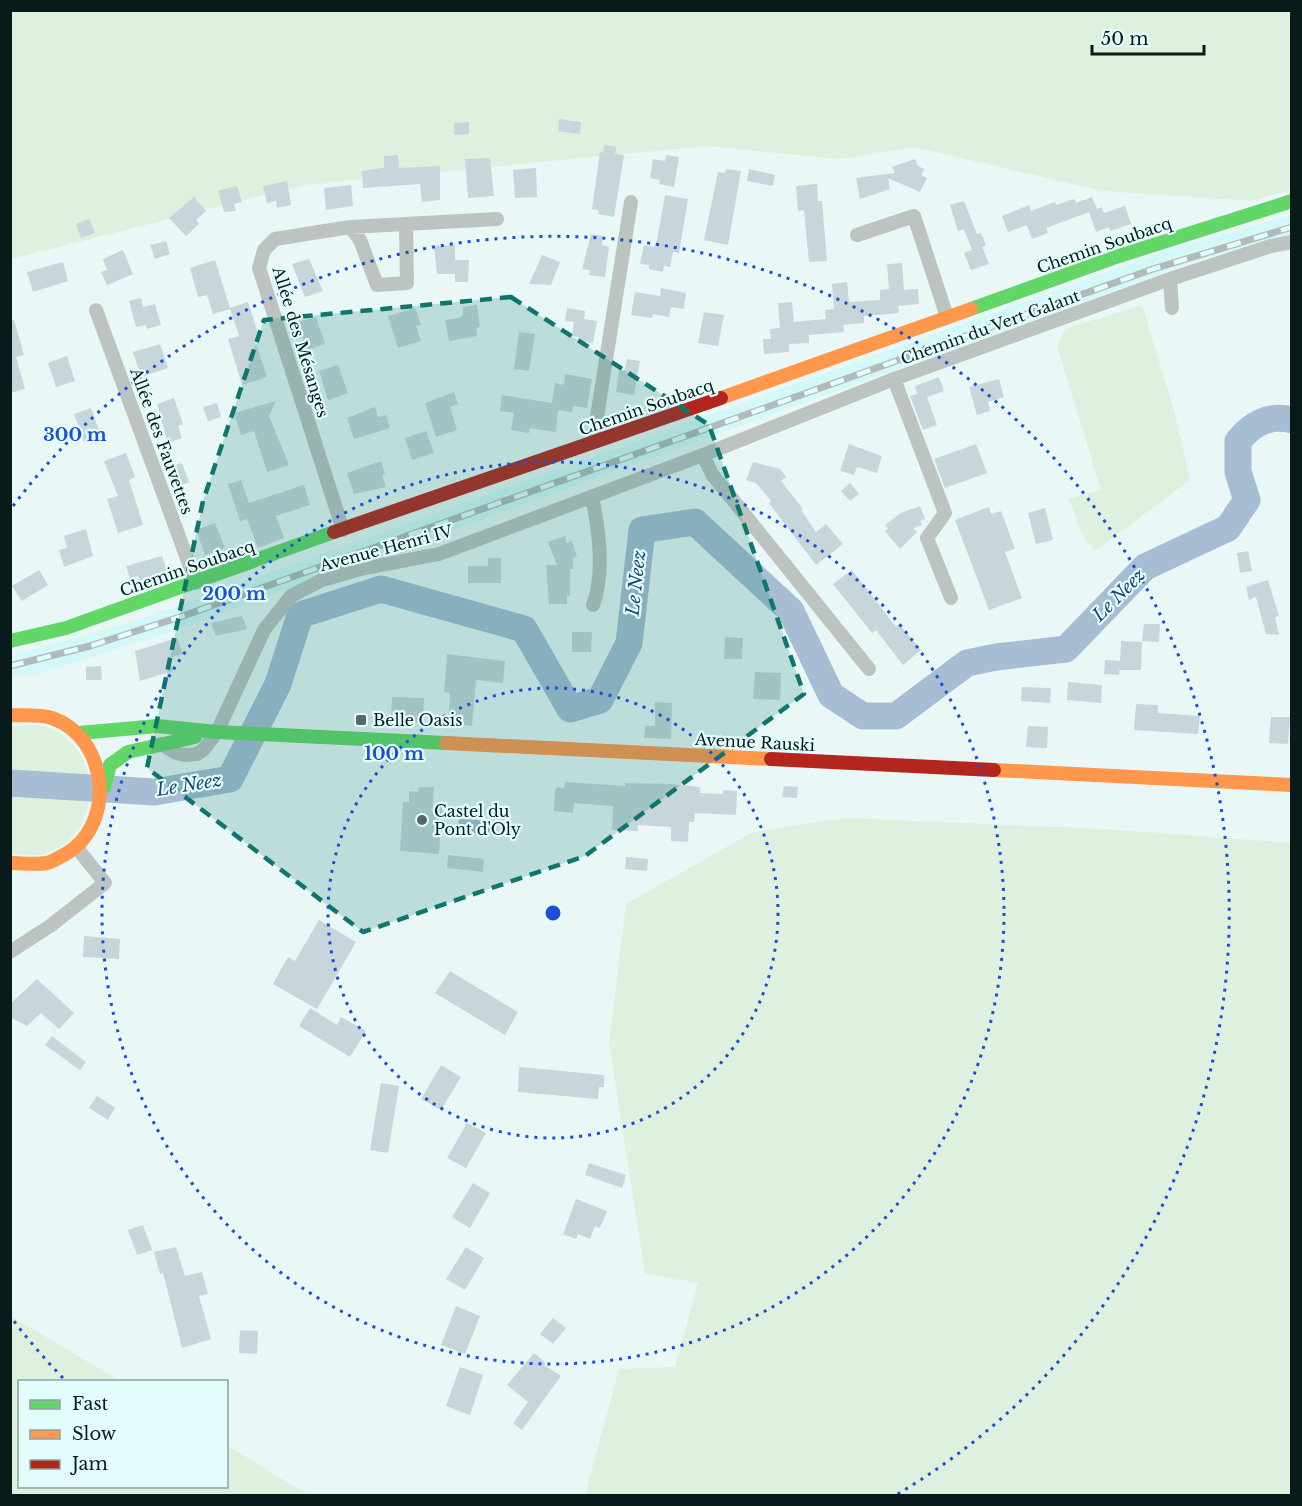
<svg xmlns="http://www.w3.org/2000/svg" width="1302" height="1506" font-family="'Libre Baskerville',serif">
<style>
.built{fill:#d3f8f7}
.green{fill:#def1df}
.water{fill:#a6bdd3}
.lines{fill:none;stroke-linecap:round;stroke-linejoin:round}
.river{stroke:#a6bdd3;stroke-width:27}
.building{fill:#c6d6da}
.street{stroke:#bcc3c1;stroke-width:14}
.fast{stroke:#63d668;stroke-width:14}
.slow{stroke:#ff974d;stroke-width:14}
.jam{stroke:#b3261e;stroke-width:14}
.rail-casing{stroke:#b1bab8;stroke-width:7}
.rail{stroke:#e3fdfd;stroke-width:4.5;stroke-dasharray:14;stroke-linecap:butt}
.marked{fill:#0f766e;fill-opacity:0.2;stroke:#0f766e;stroke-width:4.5;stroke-dasharray:12 8;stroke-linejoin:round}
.ring{fill:none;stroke:#1d4ed8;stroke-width:3;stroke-dasharray:3 6}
.poi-dot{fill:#576767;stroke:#e3fdfd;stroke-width:2}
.labels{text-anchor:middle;stroke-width:4.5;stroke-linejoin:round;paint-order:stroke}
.street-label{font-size:16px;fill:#091a1a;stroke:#e3fdfd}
.poi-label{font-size:16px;fill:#091a1a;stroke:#e3fdfd;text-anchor:start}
.water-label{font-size:18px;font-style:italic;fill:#1d446f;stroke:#e3fdfd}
.centre{fill:#1d4ed8;stroke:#e3fdfd;stroke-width:3}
.ring-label{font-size:18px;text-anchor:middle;font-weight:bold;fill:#1d4ed8;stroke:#e3fdfd;stroke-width:4.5;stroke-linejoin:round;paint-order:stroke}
</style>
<rect width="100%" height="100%" fill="#e9f7f7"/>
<!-- built -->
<path class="built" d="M1291,215V236L1196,261L159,636L37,674L11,678L10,656L144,618L1168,250Z"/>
<!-- green -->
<path class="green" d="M11,11H1291V190L1252,201L1102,191L914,147L839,159L705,146L304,185L11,259Z
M1142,305L1175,414L1190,480L1095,551L1082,534L1069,499L1101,490L1057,346L1065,329Z
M11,726C22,726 37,723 47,727C102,748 105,827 52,851C38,857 25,855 11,854Z
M845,818L1105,829L1291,843V1495H585L619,1369L675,1367L698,1283L645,1273L609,1043L626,904L753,832Z
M11,1316L120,1381L20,1382V1486H226L227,1445L308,1495H11Z"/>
<!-- water -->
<path class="water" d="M459,819L490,821L494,828L488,834L458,832Z"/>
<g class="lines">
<!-- river -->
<path class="river" d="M10,783L154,792L230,779L278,684L300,615L381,589L524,629L570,709L600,700L629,643L642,530L695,522L791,611L831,695L863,716H896L967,663L996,657L1066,649L1145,567L1228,528L1247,500L1238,472V441C1252,424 1269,414 1292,420"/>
</g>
<!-- building -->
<path class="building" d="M559,119L581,122L580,134L558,131Z
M469,122V134L454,135V123Z
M604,145L616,147L615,154L624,155L614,217L598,214L599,210L592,209L600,152L603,153Z
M398,155L399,168L440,166V200L422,202L420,184L363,188L362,171L384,168V156Z
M666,155L679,157L674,187L659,184L660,180L650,178L653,159L665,161Z
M490,158L494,196L468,198L465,159Z
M915,159L918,166L924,169L921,175L927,178L920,192L888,178L890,189L860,199L856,178L895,173L892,167Z
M536,168L537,197L515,198L513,170Z
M726,169L741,171L728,245L704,240L718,172L725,173Z
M749,169L775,175L773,186L747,181Z
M287,181L291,205L277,208L276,201L267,203L263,186Z
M817,184L818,201H822L827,261L809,262L804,210L798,211L796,186Z
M351,185L353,206L326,210L324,188Z
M237,186L242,202L234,204L236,211L224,212L218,191Z
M665,195L688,199L679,253L673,252L670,267L664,266L663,272L649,269V265L640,264L644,245L654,247L657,240Z
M194,197L206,211L196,220L199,224L186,236L169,218Z
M1092,197L1097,209L1102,207L1104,213L1125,206L1131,224L1110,231L1109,227L1096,232L1089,212L1046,228L1048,233L1032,239L1027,225L1008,232L1002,216L1029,205L1031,211L1055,202L1056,205L1074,199L1076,203Z
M964,201L977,234L981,233L986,245L982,247L989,264L971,270L964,253L972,250L964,229L958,231L950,205Z
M89,219L95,233L81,238L76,224Z
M591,234L603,236L602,245L609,247L605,277L589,275L590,270L582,269Z
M166,241L170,254L155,259L150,245Z
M455,245V260H469L468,282H455V274H437L434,246Z
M123,250L133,274L107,285L101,272L107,270L103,259Z
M542,255L560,262L551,285L529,284Z
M309,259L323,291L305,297L292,264Z
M215,260L230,308L248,302L260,340L255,341L267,377L242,385L228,339L239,336L230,309L213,314L207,295L198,297L190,268Z
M63,262L68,281L33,292L27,272Z
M902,263L904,290L918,289L919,304L898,306L899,313L864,316V323L843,325L844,332L809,335V343L789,344V352L764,354L763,339H771L770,329L780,328L778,303L792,302L794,322L826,319L825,310L834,309L832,284L847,282L849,302L880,300V290L889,289L887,264Z
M661,288L686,293L684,309L671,307L669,317L653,314L652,318L631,315L635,292L660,296Z
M141,298L143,307L155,304L161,325L147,329L146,325L136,327L129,301Z
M477,305L480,327L476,328L477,336L449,341L445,320L459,318L463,315V307Z
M415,308L421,325L416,326L421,341L398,348L388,316Z
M567,308L585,311L584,319L597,321L593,343L578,341L579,337L572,336L574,322L565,321Z
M704,312L724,315L718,346L698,343Z
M316,317L325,344L306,350L298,322Z
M14,320L24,355L16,357L25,389L10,393V321Z
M519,332L535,334L529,371L514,369Z
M160,344L168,368L141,377L133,352Z
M67,356L75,381L56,387L48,363Z
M627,359L640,361L634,395L616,392L619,370L624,371Z
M338,365L348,393L328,400L319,371Z
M565,374L592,379L587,408L573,406L572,412L558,410L556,432L530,428L529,433L511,430L514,413L500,411L502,395L552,403L555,383L564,385Z
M939,377L944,391L927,397L937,425L923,430L910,396L917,394L915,386Z
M999,379L1004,397L988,402L990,411L977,415L969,387Z
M454,392L458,404L450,407L457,430L436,437L425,403Z
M174,398L183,424L178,426L182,438L168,443L157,404Z
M276,401L269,416L289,465L267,472L254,431L241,435L234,413Z
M217,403L221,417L208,421L203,407Z
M375,407L378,417L386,415L390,428L354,439L347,418Z
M91,408L101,436L84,442L74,414Z
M426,431L434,453L412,460L405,438Z
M849,444L882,456L877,473L857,467L854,475L840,471Z
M976,444L987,473L945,488L934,459Z
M126,453L135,477L129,480L143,525L118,533L107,499L118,496L104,461Z
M381,461L385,474L382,475L386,487L354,494L347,473Z
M753,462L780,469L786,477L781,481L803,509L801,510L816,532L826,524L843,544L816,565L769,503L771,501L756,483L746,480Z
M182,463L189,482L173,488L166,468Z
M241,480L249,503L304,485L310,505L276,516L284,538L258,548L247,519L240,521L228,484Z
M850,483L859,494L850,501L841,491Z
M920,506L925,519L920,521L922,525L913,528L917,532L900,549L885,531L888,528L885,525L901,513Z
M989,507L991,514L1001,511L1015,549L1005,552L1022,598L989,610L955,520Z
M1045,508L1053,540L1036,544L1028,513Z
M215,523L225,548L205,555L196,530Z
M86,529L93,556L64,567L59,550L67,548L64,536Z
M565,536L567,543L572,541L577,556L573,558V569H570V596L567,595V604H549L546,565H557L548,542Z
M1248,551L1252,571L1240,573L1237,553Z
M162,556L169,577L142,587L138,576L130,579L126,566Z
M488,558H501V583H468V566H488Z
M39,570L48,585L22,601L12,586Z
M852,570L896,627L899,624L921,650L903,665L876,630L872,633L833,584Z
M1268,580L1279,616L1275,617L1279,635L1266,634L1256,597L1249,600L1246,587Z
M242,616L247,629L216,636L211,623Z
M1144,624H1160L1159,642L1142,641Z
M572,632H592L591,652H572Z
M725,637L743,638L742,659H724Z
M177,638L183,654L169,658L173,671L140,681L135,651Z
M1121,641L1142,642L1141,670H1120V667L1119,675L1104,674L1105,660L1120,661Z
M447,654L505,661L503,683L476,680L472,726L448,723L450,693L444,692Z
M101,666L102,680H86V667Z
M755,672L781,673L780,700L753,699Z
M1068,682L1102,685L1101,703L1067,700Z
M1022,687L1051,688L1050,703L1021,701Z
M392,697L424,698L423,723L391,720Z
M655,702L672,703L671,739L644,738L645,726H655Z
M1136,704L1158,705V713L1200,716L1198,734L1134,730Z
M1271,717H1290L1288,744L1269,743Z
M1028,726L1048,727L1047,748L1026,747Z
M565,782L625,786V783L672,784L700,787V793L723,794V790L737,791L736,815L695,813L694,822H689L688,842L671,841V827L638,825V831L612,830L613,806L574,803L573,813L554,811L555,790L557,787L564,788Z
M784,786L798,787L797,798L782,797Z
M419,787H434L433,806L442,807L439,854L400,851L403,802H409V791L418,792Z
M448,855L484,859L483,872L447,868Z
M626,857L648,859L647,871L625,869Z
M319,920L356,942L317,1009L273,984L288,957L295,961Z
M84,936L120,939L119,959L83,957Z
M450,971L518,1012L505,1035L435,993Z
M37,979L74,1013L59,1029L41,1013L27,1026L10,1017V1004Z
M310,1008L337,1025L341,1017L366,1031L350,1057L299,1026Z
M52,1036L86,1062L80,1070L45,1045Z
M441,1065L461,1077L441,1110L421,1099Z
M519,1067L604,1075V1087H599L598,1099L518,1092Z
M381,1083L399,1086L388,1153L370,1150Z
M97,1096L115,1108L108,1120L89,1108Z
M467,1123L486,1133L466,1168L447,1158Z
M589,1163L626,1175L622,1188L585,1175Z
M473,1183L490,1193L470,1228L452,1217Z
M576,1199L607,1211L600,1228L595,1226L590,1239L578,1234L576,1239L563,1234Z
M143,1225L152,1250L137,1255L128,1230Z
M176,1247L185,1276L202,1272L208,1294L199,1296L211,1339L182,1348L163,1273L160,1274L154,1252Z
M466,1247L484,1258L465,1290L446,1279Z
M456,1306L480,1316L465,1354L441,1345Z
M553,1318L566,1328L553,1344L540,1334Z
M240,1330L258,1331L257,1354L239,1353Z
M534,1353L546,1363L544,1365L561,1376L522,1430L513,1423L528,1402L507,1385Z
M460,1367L483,1375L470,1415L446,1406Z"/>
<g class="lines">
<!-- street -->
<path class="street" d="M350,227L360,240L377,285L407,283L406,224
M857,235L914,216L947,317
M1170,279L1172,308
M96,310L196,583
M894,379L945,513L927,538L951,598
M593,442L631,202
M703,455L712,474L869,669
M592,497C599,530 605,573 593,605
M343,530L259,268L264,250L275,239L350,227L497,219
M161,744L176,753L185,755L197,754L204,749L217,732L264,630L291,596L322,580L361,569L439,554L703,455L894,379L1170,279L1271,246L1292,242
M10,952L50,926L105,883L77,848"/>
<!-- fast -->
<path class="fast" d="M971,309L1119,256L1292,201
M10,641L66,628L334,532
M80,733L157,726L217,732L446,743
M104,787L110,765L128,752L195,737"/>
<!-- slow -->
<path class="slow" d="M721,398L971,309
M10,715C22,716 40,714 52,718C109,738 117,826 64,855C59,857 53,862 47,863C36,865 22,863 10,863
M446,743L771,759
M994,770L1292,785"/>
<!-- jam -->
<path class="jam" d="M334,532L721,398
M771,759L994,770"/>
<!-- rail casing -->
<g class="rail-casing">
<path id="rail" d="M10,666L90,646L183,616L1153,269L1292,227"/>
</g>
<!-- rail -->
<use href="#rail" class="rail"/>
</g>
<!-- marked area -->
<path class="marked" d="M511,297L709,425L804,694L585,856L363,932L147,768L203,501L264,320Z"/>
<!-- distance rings -->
<g class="ring">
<circle cx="553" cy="913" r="225"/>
<circle cx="553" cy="913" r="451"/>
<path d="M63 1378A676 676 0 0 1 13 1320M13 506A676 676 0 1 1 896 1495"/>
</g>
<!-- markers -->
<g class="poi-dot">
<rect x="355" y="714" width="12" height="12" rx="3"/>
<circle cx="422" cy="820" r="6"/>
</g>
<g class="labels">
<!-- street labels -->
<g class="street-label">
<text transform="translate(1104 245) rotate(-19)" y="6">Chemin Soubacq</text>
<text transform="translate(990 327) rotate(-20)" y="6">Chemin du Vert Galant</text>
<text transform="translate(301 342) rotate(73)" y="6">Allée des Mésanges</text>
<text transform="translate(646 407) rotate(-19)" y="6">Chemin Soubacq</text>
<text transform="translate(162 441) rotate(70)" y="6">Allée des Fauvettes</text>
<text transform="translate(386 548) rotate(-15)" y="6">Avenue Henri IV</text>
<text transform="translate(187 568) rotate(-19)" y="6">Chemin Soubacq</text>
<text transform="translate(755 742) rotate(3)" y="6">Avenue Rauski</text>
</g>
<!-- poi labels -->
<g class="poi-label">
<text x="373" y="726">Belle Oasis</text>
<text x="434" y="817">Castel du<tspan x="434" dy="18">Pont d'Oly</tspan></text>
</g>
<!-- water labels -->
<g class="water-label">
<text transform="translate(636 583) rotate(-84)" y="6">Le Neez</text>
<text transform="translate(1119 595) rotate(-45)" y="6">Le Neez</text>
<text transform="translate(189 785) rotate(-9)" y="6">Le Neez</text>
</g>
</g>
<circle cx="553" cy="913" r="9" class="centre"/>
<g class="ring-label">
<text x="75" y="441">300 m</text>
<text x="234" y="600">200 m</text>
<text x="394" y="760">100 m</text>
</g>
<!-- border -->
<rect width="1302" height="1506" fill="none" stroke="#091a1a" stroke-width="24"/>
<!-- legend -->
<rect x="18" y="1380" width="210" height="108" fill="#e3fdfd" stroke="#8ca2a2" stroke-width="1.5"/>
<rect x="30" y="1400" width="30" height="9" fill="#63d668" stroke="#8ca2a2" stroke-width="1.5"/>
<text x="72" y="1410" font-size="18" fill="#091a1a">Fast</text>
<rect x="30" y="1430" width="30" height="9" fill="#ff974d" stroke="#8ca2a2" stroke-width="1.5"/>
<text x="72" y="1440" font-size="18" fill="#091a1a">Slow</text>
<rect x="30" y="1460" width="30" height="9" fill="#b3261e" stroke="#8ca2a2" stroke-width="1.5"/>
<text x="72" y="1470" font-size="18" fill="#091a1a">Jam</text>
<!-- scale -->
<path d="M1092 45v9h112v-9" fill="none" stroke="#091a1a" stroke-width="3"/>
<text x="1101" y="45" font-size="18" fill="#091a1a" stroke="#e3fdfd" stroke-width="4.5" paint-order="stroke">50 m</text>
</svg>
